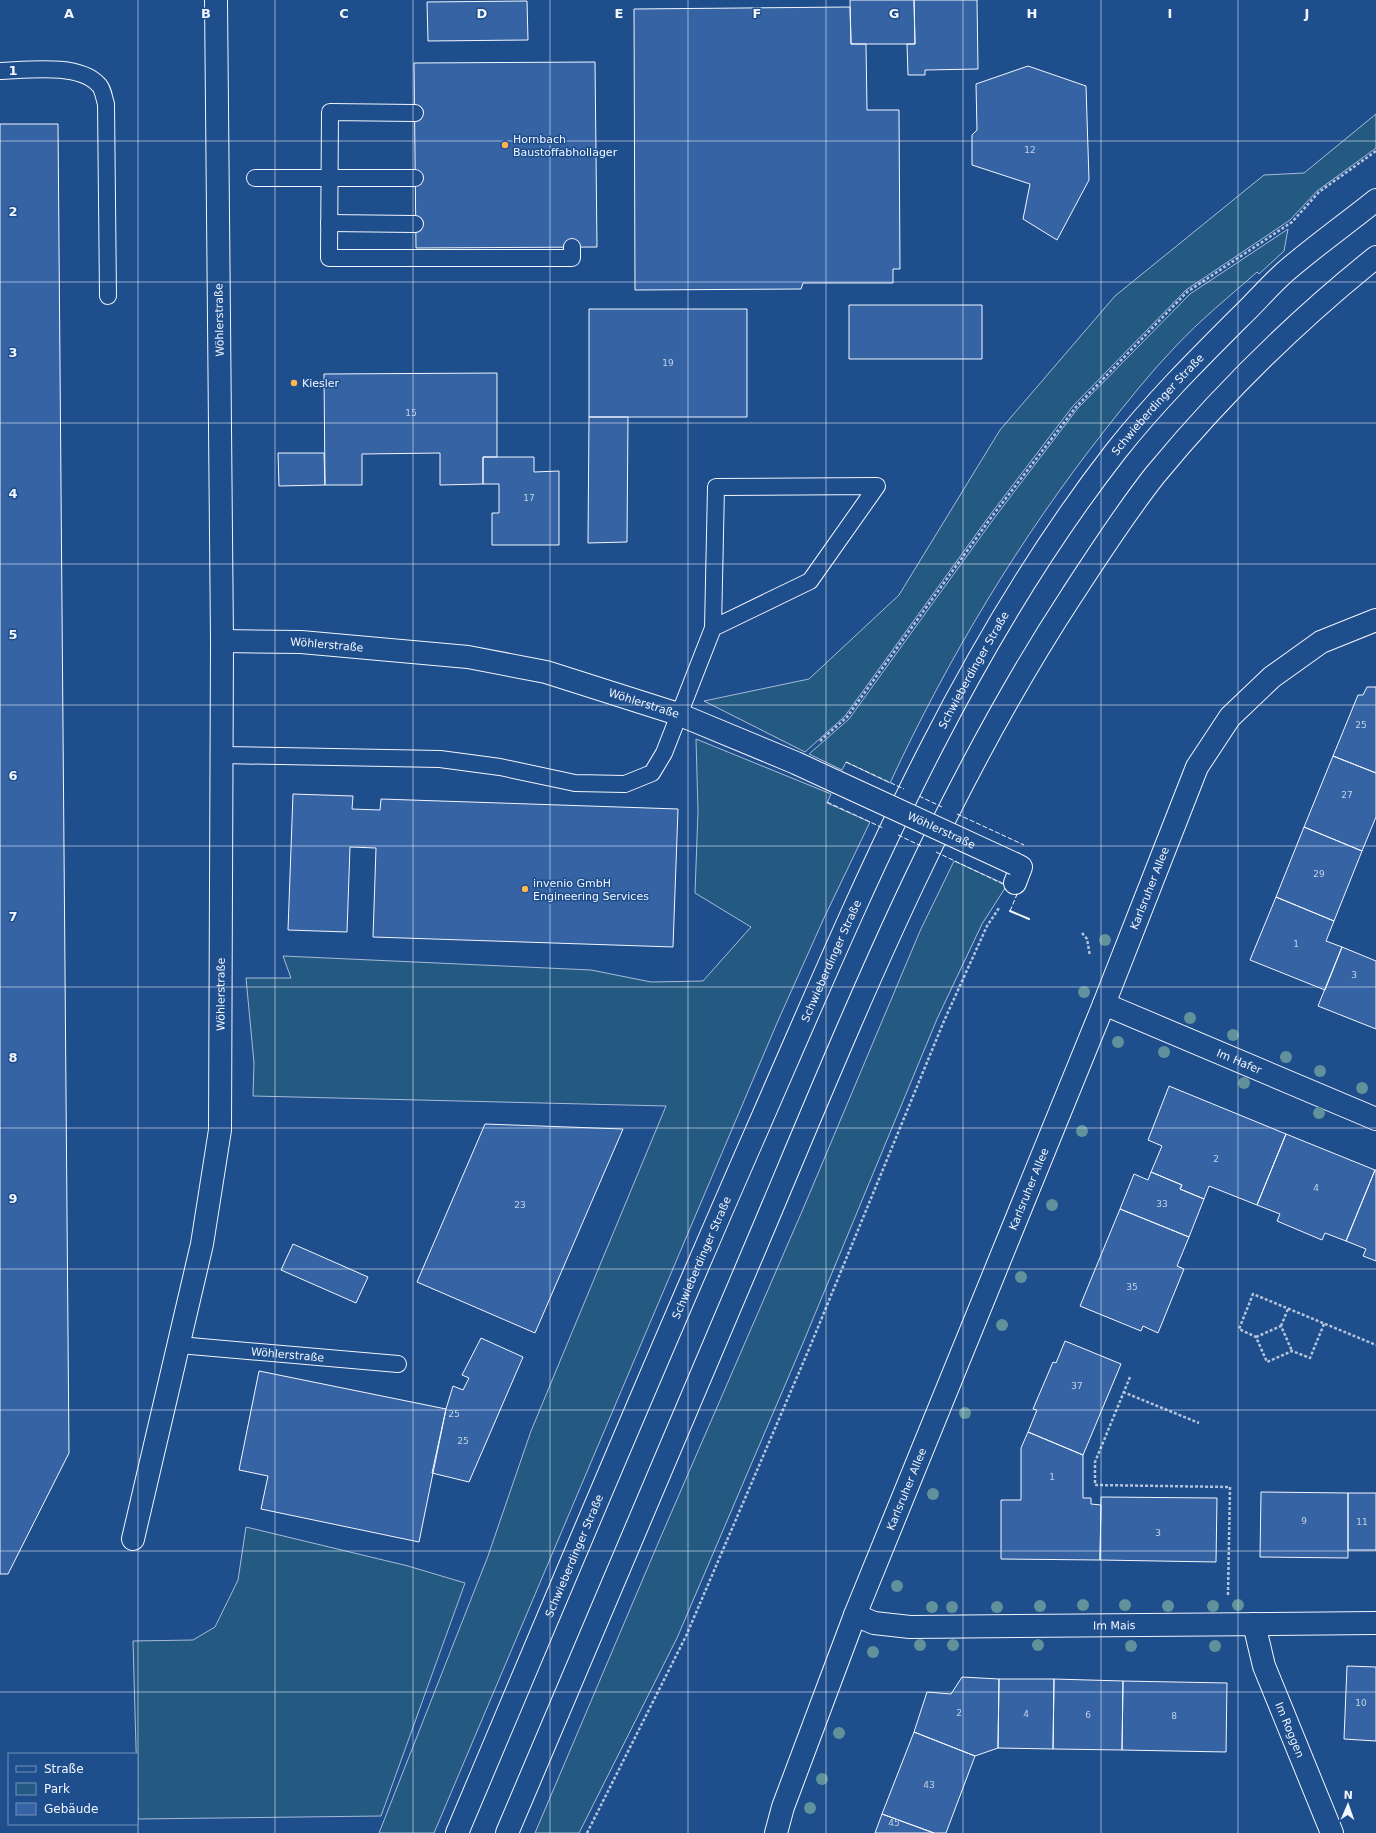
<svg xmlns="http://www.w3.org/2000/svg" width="1376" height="1833" font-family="'DejaVu Sans',sans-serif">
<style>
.green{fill:#245a82;stroke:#a8bbd7}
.building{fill:#3563a3;stroke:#f2f6ff}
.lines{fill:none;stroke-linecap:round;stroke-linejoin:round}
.service-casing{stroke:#f2f6ff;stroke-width:18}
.minor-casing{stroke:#f2f6ff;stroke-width:24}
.secondary-casing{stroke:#f2f6ff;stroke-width:24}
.path{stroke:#b3c4dc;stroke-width:2.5;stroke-dasharray:3 2;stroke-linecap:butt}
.service{stroke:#1f4e8c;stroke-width:16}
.minor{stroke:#1f4e8c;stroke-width:22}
.secondary{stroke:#1f4e8c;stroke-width:22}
.minor-bridge-casing{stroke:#f2f6ff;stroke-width:24;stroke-linecap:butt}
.minor-bridge{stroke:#1f4e8c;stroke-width:22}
.fence{stroke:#f2f6ff;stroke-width:1;stroke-dasharray:5 2;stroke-linecap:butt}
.wall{stroke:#f2f6ff;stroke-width:2}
.tree{fill:#61919a}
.grid{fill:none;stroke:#f2f6ff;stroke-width:1;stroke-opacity:0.55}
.poi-dot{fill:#ffb74d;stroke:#1f4e8c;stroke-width:1.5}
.labels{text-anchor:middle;stroke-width:3;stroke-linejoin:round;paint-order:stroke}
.number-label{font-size:9px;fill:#c3d1e8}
.poi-label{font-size:11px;fill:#f2f6ff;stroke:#1f4e8c;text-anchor:start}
.street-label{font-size:11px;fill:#f2f6ff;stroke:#1f4e8c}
.grid-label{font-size:13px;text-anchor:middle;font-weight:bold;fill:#f2f6ff;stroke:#1f4e8c;stroke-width:3;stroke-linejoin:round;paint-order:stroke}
</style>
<rect width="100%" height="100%" fill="#1f4e8c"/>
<!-- green -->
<path class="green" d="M1376,114V148L1317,191L1290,220L1186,290L1073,406L990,515L845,716L805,752L704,701L809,679L899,595L1000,430L1115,296L1264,175L1304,173Z
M1288,229L1284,251L1259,274L1257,272C1230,296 1200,320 1175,347C1150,373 1127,402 1105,430C1020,538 948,658 890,783L846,762L842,770L809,754L849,719L995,517L1078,408L1190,294Z
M696,739L831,794L827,803L870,822L824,918L777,1023L434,1833H379L488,1556L531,1431L666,1106L253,1096L254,1063L246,978H291L283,956L591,970L651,982L703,981L751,927L695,893L698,811Z
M954,861L1007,885L982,924L937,1019L803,1343L677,1638L579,1833H535L659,1541L803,1209L920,931Z
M246,1527L408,1566L465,1583L381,1816L138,1819L133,1641L193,1640L215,1627L238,1580Z"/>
<!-- building -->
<path class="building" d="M850,0H914L915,44H851Z
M914,0H977L978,69L925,70V75H908L907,44H915Z
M527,1L528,40L428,41L427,2Z
M850,7L851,44H866L867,110H899L900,269H893V283H803L801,289L635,290L634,9Z
M595,62L597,247L416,248L414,63Z
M1028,66L1086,86L1089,180L1057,240L1023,219L1030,184L972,165V135L977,130L976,84Z
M0,124H58L69,1453L8,1574H0Z
M849,305H982V359H849Z
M589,309H747V417H589Z
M497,373V457H483V484L440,485V453L362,454V485H325L324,374Z
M589,417H628L627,542L588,543Z
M278,453H324L325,485L279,486Z
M483,457H534V472L559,471V545H492V513H499V484H483Z
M1367,687H1376V773L1333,756L1358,695H1363Z
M1333,756L1376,773V817L1362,851L1304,827Z
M293,794L353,796L352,809L380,810L381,799L678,809L673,947L373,937L376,848L350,847L347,932L288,930Z
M1304,827L1362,851L1334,921L1276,897Z
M1276,897L1334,921L1326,941L1342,947L1325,990L1250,960Z
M1342,947L1376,961V1029L1318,1006Z
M1169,1086L1286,1134L1257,1205L1209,1186L1204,1199L1180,1189L1182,1185L1151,1172L1162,1146L1148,1140Z
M485,1124L623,1129L535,1333L417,1282Z
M1286,1134L1375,1170L1346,1241L1325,1233L1322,1240L1277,1221L1280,1214L1257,1205Z
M1375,1170H1376V1261L1363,1256L1366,1249L1346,1241Z
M1151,1172L1182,1185L1180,1189L1204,1199L1189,1237L1120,1209L1134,1174L1148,1180Z
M1120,1209L1189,1237L1177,1266L1184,1269L1158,1333L1143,1326L1141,1331L1080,1306Z
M293,1244L368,1277L356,1303L281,1270Z
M481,1338L523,1357L469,1482L432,1473L446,1409L453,1386L463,1390L469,1378L462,1375Z
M1065,1341L1121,1364L1083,1455L1028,1432L1037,1410L1033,1409L1053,1362L1056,1363Z
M259,1371L446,1409L419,1542L261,1509L268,1476L239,1470Z
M1028,1432L1083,1455V1498H1091V1504L1101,1505L1100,1560L1001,1559V1500H1021V1448Z
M1261,1492L1348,1493V1558L1260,1557Z
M1348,1493H1376V1550H1348Z
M1101,1497L1217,1498L1216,1562L1100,1560Z
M1347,1666L1376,1667V1741L1344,1739Z
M962,1677L999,1679L998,1748L975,1756L914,1732L927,1692L951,1694Z
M999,1679H1054L1053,1749L998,1748Z
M1054,1679L1123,1681L1122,1750L1053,1749Z
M1123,1681L1227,1683L1226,1752L1122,1750Z
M914,1732L975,1756L946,1833H934L882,1814Z
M882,1814L934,1833H875Z"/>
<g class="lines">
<!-- service casing -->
<g class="service-casing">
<g id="service">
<path d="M0,71C28,70 78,63 98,84C103,88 104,98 106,104L108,296"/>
<path d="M415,113L330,112L329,258H572V247"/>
<path d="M255,178H415"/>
<path d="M329,223L415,224"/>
<path d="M222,755L440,759L500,767L575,783L625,784L652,773L664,753L713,628L716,487L877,486L810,581L713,628"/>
<path id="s1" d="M179,1345L398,1364"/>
</g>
</g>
<!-- minor casing -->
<g class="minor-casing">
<g id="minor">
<path id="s2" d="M222,641L301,642L468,657L546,672L678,714L796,763L837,782"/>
<path d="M1015,864L1021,867L1015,883"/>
<path id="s3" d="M1104,1004L1376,1119"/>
<path id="s4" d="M133,1539L202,1244L220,1130L222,641L216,0"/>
<path id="s5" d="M855,1615L874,1623L910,1627L1376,1623"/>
<path id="s6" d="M1254,1624L1264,1666L1332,1833"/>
<path id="s7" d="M776,1833L783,1807L855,1615L1104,1004L1197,767L1230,717L1272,677L1321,642L1376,620"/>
</g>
</g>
<!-- secondary casing -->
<g class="secondary-casing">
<g id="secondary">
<path id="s8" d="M457,1833C556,1599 654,1364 756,1132C859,897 957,655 1116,451C1154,403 1196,361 1239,318C1255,303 1270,285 1286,271C1315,246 1346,224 1376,200"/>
<path d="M507,1833C593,1631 679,1429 764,1227C855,1011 943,792 1072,595C1098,555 1125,513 1155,475C1221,395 1295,322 1376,257"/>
</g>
</g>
<!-- path -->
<path class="path" d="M820,741L847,717L993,515L1076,407L1187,292L1292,222L1319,192L1376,151
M1082,933L1087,939L1090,956
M1324,1324L1310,1358L1292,1351L1267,1362L1256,1337L1239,1329L1253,1294L1376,1345
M1281,1326L1288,1309
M1256,1337L1281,1326L1292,1351
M1130,1377L1095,1462V1485L1230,1487L1228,1595
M1123,1392L1199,1423
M587,1833L686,1636L809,1349L944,1021L987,926L999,908"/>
<!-- service -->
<use href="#service" class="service"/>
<!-- minor -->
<use href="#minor" class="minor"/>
<!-- secondary -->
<use href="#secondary" class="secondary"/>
<!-- minor-bridge casing -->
<g class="minor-bridge-casing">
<g id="minor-bridge">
<path id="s9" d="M837,782L1015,864"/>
</g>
</g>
<!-- minor-bridge -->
<use href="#minor-bridge" class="minor-bridge"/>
<!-- fence -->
<path class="fence" d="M846,762L904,789
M919,796L942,807
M827,802L883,828
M957,814L1024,845
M898,835L921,846
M936,852L1005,885
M1010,911L1018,892"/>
<!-- wall -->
<path class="wall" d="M1010,911L1029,919"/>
</g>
<!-- trees -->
<g class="tree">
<circle cx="1105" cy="940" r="6"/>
<circle cx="1084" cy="992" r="6"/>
<circle cx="1190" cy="1018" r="6"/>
<circle cx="1233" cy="1035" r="6"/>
<circle cx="1118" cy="1042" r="6"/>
<circle cx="1164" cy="1052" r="6"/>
<circle cx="1286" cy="1057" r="6"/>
<circle cx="1320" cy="1071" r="6"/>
<circle cx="1244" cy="1083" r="6"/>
<circle cx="1362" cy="1088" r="6"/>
<circle cx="1319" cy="1113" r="6"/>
<circle cx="1082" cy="1131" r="6"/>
<circle cx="1052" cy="1205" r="6"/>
<circle cx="1021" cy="1277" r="6"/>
<circle cx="1002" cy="1325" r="6"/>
<circle cx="965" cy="1413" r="6"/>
<circle cx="933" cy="1494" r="6"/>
<circle cx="897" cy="1586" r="6"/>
<circle cx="1083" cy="1605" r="6"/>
<circle cx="1125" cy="1605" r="6"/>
<circle cx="1238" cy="1605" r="6"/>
<circle cx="1040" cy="1606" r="6"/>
<circle cx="1168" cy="1606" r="6"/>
<circle cx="1213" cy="1606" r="6"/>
<circle cx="932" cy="1607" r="6"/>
<circle cx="952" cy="1607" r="6"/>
<circle cx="997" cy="1607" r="6"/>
<circle cx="920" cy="1645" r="6"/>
<circle cx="953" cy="1645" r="6"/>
<circle cx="1038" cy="1645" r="6"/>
<circle cx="1131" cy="1646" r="6"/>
<circle cx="1215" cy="1646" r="6"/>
<circle cx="873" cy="1652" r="6"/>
<circle cx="839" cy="1733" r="6"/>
<circle cx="822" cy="1779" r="6"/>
<circle cx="810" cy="1808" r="6"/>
</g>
<!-- grid -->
<path class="grid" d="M138,0V1833M275,0V1833M413,0V1833M550,0V1833M688,0V1833M826,0V1833M963,0V1833M1101,0V1833M1238,0V1833M0,141H1376M0,282H1376M0,423H1376M0,564H1376M0,705H1376M0,846H1376M0,987H1376M0,1128H1376M0,1269H1376M0,1410H1376M0,1551H1376M0,1692H1376"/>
<!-- markers -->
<g class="poi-dot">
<circle cx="505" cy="145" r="4"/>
<circle cx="294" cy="383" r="4"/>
<circle cx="525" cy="889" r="4"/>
</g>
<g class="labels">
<!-- number labels -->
<g class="number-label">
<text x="1030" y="153">12</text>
<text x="668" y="366">19</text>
<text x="411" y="416">15</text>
<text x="529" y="501">17</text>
<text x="1361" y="728">25</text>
<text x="1347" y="798">27</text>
<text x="1319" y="877">29</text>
<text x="1296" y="947">1</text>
<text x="1354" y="978">3</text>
<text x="1216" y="1162">2</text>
<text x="1316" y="1191">4</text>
<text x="1162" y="1207">33</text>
<text x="520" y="1208">23</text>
<text x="1132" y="1290">35</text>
<text x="1077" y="1389">37</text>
<text x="454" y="1417">25</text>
<text x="463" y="1444">25</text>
<text x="1052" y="1480">1</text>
<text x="1304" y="1524">9</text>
<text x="1362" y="1525">11</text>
<text x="1158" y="1536">3</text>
<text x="1361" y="1706">10</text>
<text x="959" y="1716">2</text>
<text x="1026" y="1717">4</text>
<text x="1088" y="1718">6</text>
<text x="1174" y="1719">8</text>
<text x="929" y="1788">43</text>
<text x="894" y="1826">45</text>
</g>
<!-- poi labels -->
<g class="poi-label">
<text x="513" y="143">Hornbach<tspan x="513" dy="13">Baustoffabhollager</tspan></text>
<text x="302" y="387">Kiesler</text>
<text x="533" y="887">invenio GmbH<tspan x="533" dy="13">Engineering Services</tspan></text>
</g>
<!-- street labels -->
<g class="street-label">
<text transform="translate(219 320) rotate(-91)" y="4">Wöhlerstraße</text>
<text dy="4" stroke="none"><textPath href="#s8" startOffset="1597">Schwieberdinger Straße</textPath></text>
<text dy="4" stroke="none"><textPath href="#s2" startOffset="105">Wöhlerstraße</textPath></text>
<text dy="4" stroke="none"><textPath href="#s8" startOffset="1273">Schwieberdinger Straße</textPath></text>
<text dy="4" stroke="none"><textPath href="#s2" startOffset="429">Wöhlerstraße</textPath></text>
<text dy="4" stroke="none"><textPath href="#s9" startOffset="115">Wöhlerstraße</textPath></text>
<text dy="4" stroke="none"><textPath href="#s7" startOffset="1016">Karlsruher Allee</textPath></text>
<text dy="4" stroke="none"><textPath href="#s8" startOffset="949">Schwieberdinger Straße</textPath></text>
<text dy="4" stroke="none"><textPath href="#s4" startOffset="554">Wöhlerstraße</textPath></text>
<text dy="4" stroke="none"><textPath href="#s3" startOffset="147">Im Hafer</textPath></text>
<text dy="4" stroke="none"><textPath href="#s7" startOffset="692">Karlsruher Allee</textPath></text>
<text dy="4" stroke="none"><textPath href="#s8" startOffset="625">Schwieberdinger Straße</textPath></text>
<text dy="4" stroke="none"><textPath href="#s1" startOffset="109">Wöhlerstraße</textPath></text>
<text dy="4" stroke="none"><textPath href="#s7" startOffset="368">Karlsruher Allee</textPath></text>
<text dy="4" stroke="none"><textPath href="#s8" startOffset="301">Schwieberdinger Straße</textPath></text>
<text dy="4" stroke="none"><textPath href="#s5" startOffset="261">Im Mais</textPath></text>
<text dy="4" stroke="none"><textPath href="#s6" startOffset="112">Im Roggen</textPath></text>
</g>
</g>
<g class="grid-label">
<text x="69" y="18">A</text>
<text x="206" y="18">B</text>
<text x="344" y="18">C</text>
<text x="482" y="18">D</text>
<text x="619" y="18">E</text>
<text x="757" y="18">F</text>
<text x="894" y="18">G</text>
<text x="1032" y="18">H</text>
<text x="1170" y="18">I</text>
<text x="1307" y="18">J</text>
<text x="13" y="75">1</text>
<text x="13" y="216">2</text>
<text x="13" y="357">3</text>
<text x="13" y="498">4</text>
<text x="13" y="639">5</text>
<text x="13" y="780">6</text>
<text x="13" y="921">7</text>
<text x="13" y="1062">8</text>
<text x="13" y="1203">9</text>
</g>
<!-- legend -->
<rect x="8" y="1753" width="130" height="72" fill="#1f4e8c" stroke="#7391ba"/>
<rect x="16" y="1766" width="20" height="6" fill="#1f4e8c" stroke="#7391ba"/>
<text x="44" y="1773" font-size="12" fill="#f2f6ff">Straße</text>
<rect x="16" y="1783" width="20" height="12" fill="#245a82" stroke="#7391ba"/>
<text x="44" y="1793" font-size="12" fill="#f2f6ff">Park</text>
<rect x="16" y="1803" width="20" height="12" fill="#3563a3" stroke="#7391ba"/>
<text x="44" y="1813" font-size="12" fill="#f2f6ff">Gebäude</text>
<!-- north arrow -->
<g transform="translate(1348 1805) rotate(2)" stroke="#1f4e8c" stroke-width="3" paint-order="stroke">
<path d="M0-3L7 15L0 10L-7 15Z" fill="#f2f6ff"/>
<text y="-6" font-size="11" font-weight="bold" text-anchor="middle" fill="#f2f6ff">N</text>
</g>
</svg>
